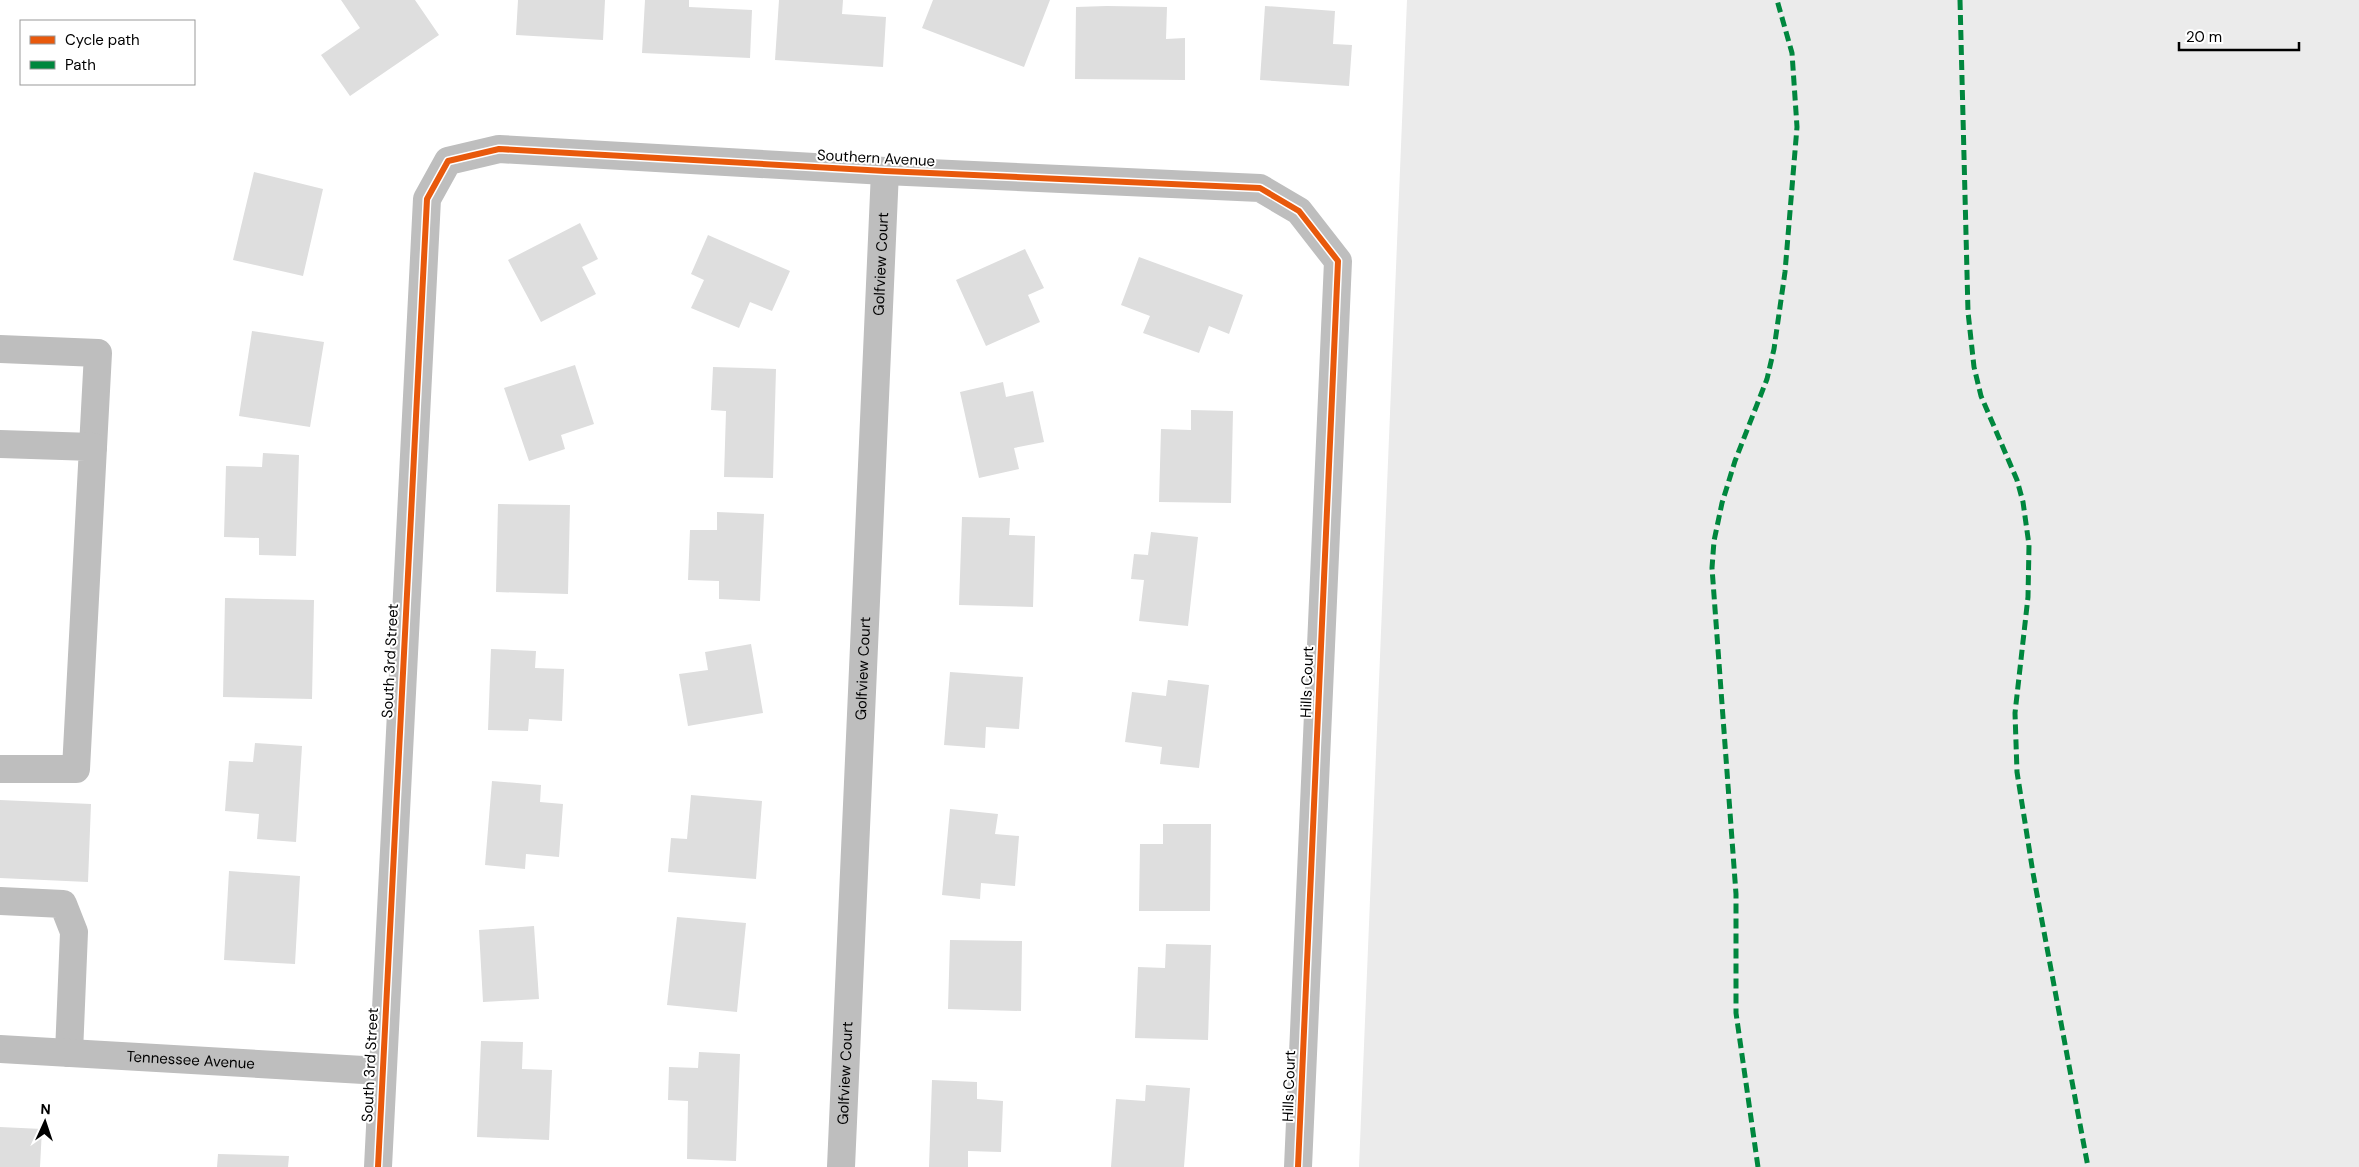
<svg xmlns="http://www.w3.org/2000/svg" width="2359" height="1167" font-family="'DM Sans',sans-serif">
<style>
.green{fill:#ebebeb}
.building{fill:#dedede}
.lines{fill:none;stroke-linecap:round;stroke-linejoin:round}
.minor{stroke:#bebebe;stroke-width:28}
.quiet{stroke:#00873e;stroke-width:5;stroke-dasharray:10 5;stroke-linecap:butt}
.cycleway-casing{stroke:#fff;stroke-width:9}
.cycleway{stroke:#e8590c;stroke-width:6}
.labels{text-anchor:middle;stroke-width:4;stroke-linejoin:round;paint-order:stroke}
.street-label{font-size:15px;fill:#000;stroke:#fff}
</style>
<rect width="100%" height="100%" fill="#fff"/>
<!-- green -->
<path class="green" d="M1407,0H2359V1167H1359Z"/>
<!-- building -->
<path class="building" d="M341,0H415L439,35L350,96L321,55L360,28Z
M518,0H605L603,40L516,35Z
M645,0H689V7L752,10L750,58L642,53Z
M779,0H843L842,14L886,17L883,67L775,60Z
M933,0H1050L1024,67L922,28Z
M1107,6L1167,7L1166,39L1185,38V80L1075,79L1076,7Z
M1265,6L1335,11L1333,44L1352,45L1349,86L1260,80Z
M254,172L323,189L303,276L233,260Z
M580,223L598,259L582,267L596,294L541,322L508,260Z
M708,235L790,271L772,311L750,302L739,328L691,308L704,280L691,274Z
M1025,249L1044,288L1028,295L1040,322L986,346L956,280Z
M1139,257L1243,295L1229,334L1209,326L1199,353L1143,333L1150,316L1121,305Z
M252,331L324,342L310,427L239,416Z
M575,365L594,424L561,435L565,449L529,461L504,388Z
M713,367L776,369L773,478L724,477L726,411L711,410Z
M1003,382L1006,397L1033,391L1044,442L1014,448L1019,469L979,478L960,392Z
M1191,410L1233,411L1231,503L1159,502L1161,429L1191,430Z
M263,453L299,455L296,556L259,555V538L224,537L226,466L262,467Z
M498,504L570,505L568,594L496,592Z
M717,512L764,514L760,601L719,599V581L688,580L690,530H717Z
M962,517L1010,518L1009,535L1035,536L1033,607L959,605Z
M1151,532L1198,537L1188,626L1139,621L1144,580L1131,579L1134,554L1148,555Z
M225,598L314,600L312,699L223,697Z
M751,644L763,713L688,726L679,674L708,670L705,652Z
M491,649L536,651L535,668L564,669L562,721L529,719L528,731L488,730Z
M950,672L1023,677L1019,729L986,727L985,748L944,745Z
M1168,680L1209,685L1199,768L1160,764L1162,747L1125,742L1132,692L1166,696Z
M255,743L302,746L296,842L257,839L259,814L225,811L229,761L253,762Z
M492,781L541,785L540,802L563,804L559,857L526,854L525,869L485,865Z
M691,795L762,801L756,879L668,872L671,838L687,839Z
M0,800L91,804L88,882L0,878Z
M950,809L998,814L995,834L1019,836L1015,886L981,883L980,899L942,895Z
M1163,824H1211L1210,911H1139L1140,844H1163Z
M229,871L300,876L295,964L224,960Z
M677,917L746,923L737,1012L667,1005Z
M534,926L539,999L483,1002L479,930Z
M950,940L1022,941L1021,1011L948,1009Z
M1166,944L1211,945L1208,1040L1135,1038L1138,967L1165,968Z
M481,1041L523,1042L522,1069L552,1070L549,1140L477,1137Z
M699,1052L740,1054L736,1161L687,1159L688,1101L668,1100L669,1067L698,1068Z
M932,1080L977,1082V1099L1003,1101L1001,1152L968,1151V1167H929Z
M1146,1085L1190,1088L1184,1167H1111L1116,1099L1145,1101Z
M0,1127L42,1129L40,1167H0Z
M218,1154L289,1156L288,1167H217Z"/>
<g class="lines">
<!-- minor -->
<g class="minor">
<path d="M0,349L98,353L93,447"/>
<path d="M0,444L93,447L76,769H0"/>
<path d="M0,901L63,904L74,932L69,1053"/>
<path id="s1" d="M0,1049L381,1071"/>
<path d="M378,1167L427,199L448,161L499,149L885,171L1260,188L1299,211L1338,261L1298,1167"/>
<path id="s2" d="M841,1167L885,171"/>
</g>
<!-- quiet -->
<path class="quiet" d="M1960,0L1968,312L1974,367L1981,396L2017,480L2023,502L2029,545L2028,597L2015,713L2017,772L2033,873L2088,1167
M1758,1167L1736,1013V894L1712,568L1714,541L1722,503L1735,461L1767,379L1774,349L1785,272L1797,127L1792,53L1777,0"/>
<!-- cycleway casing -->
<g class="cycleway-casing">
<path id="cycleway" d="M378,1167L427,199L448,161L499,149L885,171L1260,188L1299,211L1338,261L1298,1167"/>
</g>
<!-- cycleway -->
<use href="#cycleway" class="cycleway"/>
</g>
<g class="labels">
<!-- street labels -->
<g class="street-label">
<text transform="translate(876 158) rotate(3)" y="5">Southern Avenue</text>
<text dy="5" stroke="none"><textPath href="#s2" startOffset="904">Golfview Court</textPath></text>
<text transform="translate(390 661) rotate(-87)" y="5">South 3rd Street</text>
<text dy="5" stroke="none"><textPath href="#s2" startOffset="499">Golfview Court</textPath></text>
<text transform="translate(1307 682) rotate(-88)" y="5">Hills Court</text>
<text dy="5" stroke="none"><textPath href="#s1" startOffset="191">Tennessee Avenue</textPath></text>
<text transform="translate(370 1065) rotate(-87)" y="5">South 3rd Street</text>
<text dy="5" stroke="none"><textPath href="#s2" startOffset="94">Golfview Court</textPath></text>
<text transform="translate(1289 1086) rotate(-88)" y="5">Hills Court</text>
</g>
</g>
<!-- legend -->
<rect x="20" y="20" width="175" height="65" fill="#ffffff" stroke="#999999"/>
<rect x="30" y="36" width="25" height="8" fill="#e8590c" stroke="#999999"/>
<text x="65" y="45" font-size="15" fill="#000000">Cycle path</text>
<rect x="30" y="61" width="25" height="8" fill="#00873e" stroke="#999999"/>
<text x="65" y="70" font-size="15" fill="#000000">Path</text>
<!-- north arrow -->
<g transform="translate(45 1122) rotate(3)" stroke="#ffffff" stroke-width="4" paint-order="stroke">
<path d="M0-4L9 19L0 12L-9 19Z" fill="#000000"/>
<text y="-8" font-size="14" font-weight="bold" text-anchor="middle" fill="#000000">N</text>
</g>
<!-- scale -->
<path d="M2179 42v8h120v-8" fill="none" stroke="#000000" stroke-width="2.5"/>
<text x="2186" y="42" font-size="15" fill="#000000" stroke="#ffffff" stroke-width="4" paint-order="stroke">20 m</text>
</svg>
